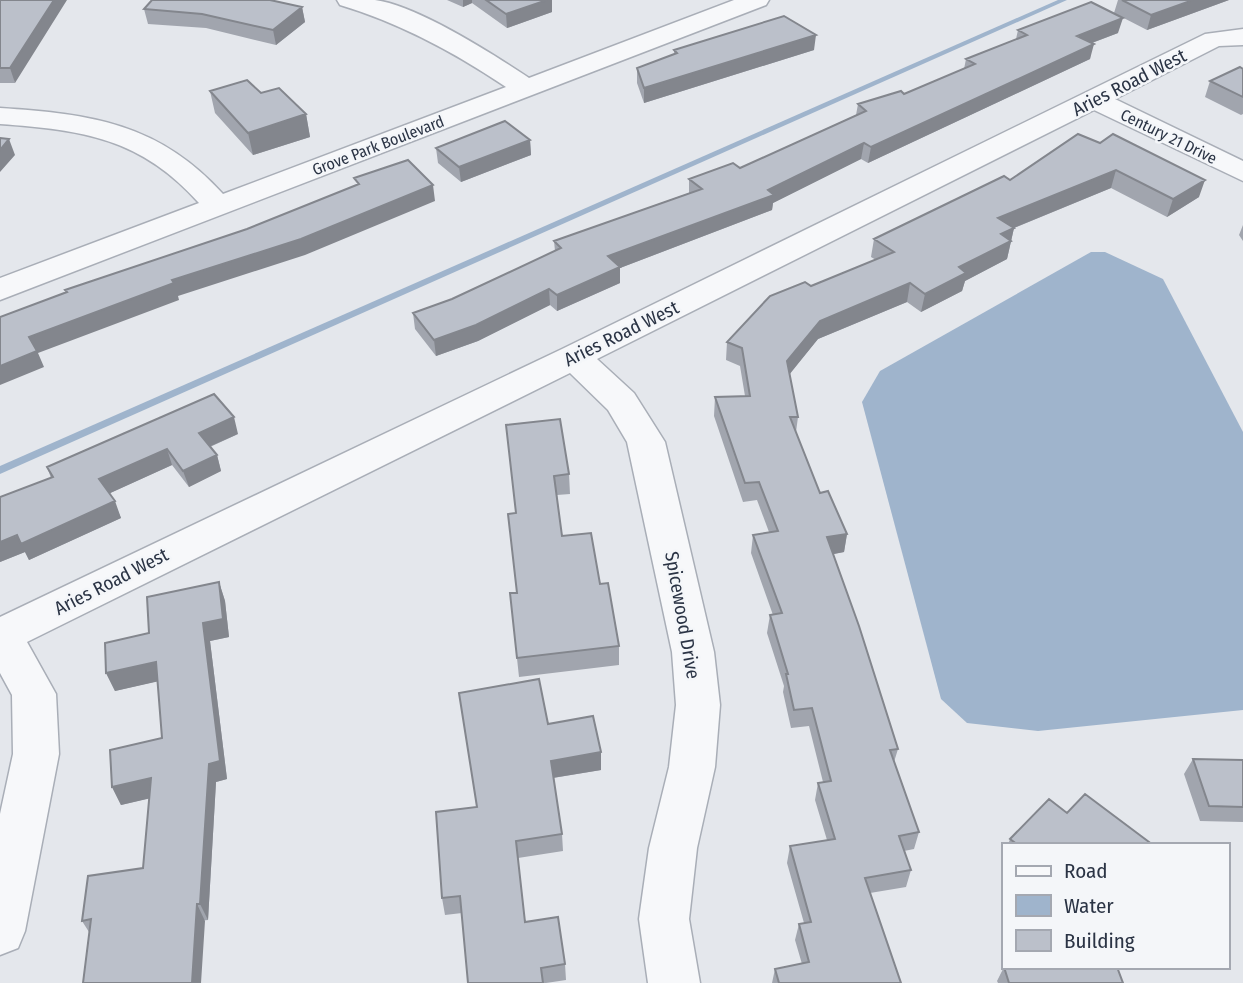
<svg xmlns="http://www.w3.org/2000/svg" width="1243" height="983" font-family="'Fira Sans Condensed',sans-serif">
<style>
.water{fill:#9fb4cc}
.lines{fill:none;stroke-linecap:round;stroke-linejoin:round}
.stream{fill:#9fb4cc;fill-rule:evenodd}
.street-casing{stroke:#a9aeb7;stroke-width:3}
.street{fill:#f7f8fa;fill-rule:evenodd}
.wall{fill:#a1a5ae}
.shaded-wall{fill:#83868d}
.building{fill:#bbc0ca;stroke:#83868d;stroke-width:2}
.labels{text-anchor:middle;stroke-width:5;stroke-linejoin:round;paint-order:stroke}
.far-street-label{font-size:16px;fill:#2b3445;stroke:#f4f6f9}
.street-label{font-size:19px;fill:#2b3445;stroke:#f4f6f9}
</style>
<rect width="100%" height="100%" fill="#e4e7ec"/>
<!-- water -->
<path class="water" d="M1091,252H1105L1163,279L1243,432V710L1038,731L967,723L941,699L862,402L880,371Z"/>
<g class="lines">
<!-- stream -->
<path class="stream" d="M1058,0H1067L0,474V466Z"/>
<!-- street casing -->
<g class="street-casing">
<path id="street" d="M337,0C349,0 362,0 375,0C416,5 493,54 529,78L734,0H769L766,5L0,300V278L199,203C141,138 83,130 0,124V108C91,114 159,123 223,194L506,87C454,52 400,23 340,5Z
M1243,29V45L1219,46L1115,99L1243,161V181L1094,110L597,359L634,393L665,442L714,652L720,705L715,767L697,848L689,919L700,983H648L639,919L649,848L669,767L676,705L672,652L627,442L608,410L570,373L27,642L56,694L59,754L25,931L18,948L0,955V814L13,754L12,695L0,673V617L562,349L1205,34Z"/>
</g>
<!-- street -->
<use href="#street" class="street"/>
</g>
<!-- wall -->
<path class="wall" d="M0,0L15,83H0Z
M447,0H552V12L507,28L472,3L463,7Z
M1118,0H1229L1147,30L1114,13Z
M302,7L305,22L276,45L206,28L148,24L144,9Z
M1018,30L1118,33L1092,43L1090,59L868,163L861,159L773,203L772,210L620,268V283L557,311L550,305L478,341L436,356L415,329L413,313L452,299L555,251L554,241L689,193V179L740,168L856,115L858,104L904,94L964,69L966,59L1016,39Z
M674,50H814L644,103L637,83V68L674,54Z
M1243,69V114L1241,115L1205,97L1210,81Z
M210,91L261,93L306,114L310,137L253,155L215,113Z
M1078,134L1199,197L1167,217L1111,188L1014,228L1007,259L965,281L962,291L921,312L907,302L818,339L789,374L798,417L796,432L820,493L847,534L844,552L833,554L898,749L894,762L919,832L914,849L904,851L911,870L906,887L870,893L901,983H772L775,969L802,964L795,940L799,924L804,923L787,863L790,846L827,840L815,800L818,783L823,782L809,726L791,728L783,692L784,686L767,633L770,615H773L751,553L753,535L769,532L757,500L743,502L714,416L715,397L745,396L740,366L726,360L727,342L811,286L876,260L871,257L874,239L1010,180Z
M530,140L531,155L461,182L438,163L436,148Z
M1243,225V241L1239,235Z
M506,425L569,474L570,494L557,495L562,536L600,584L619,646V665L519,677L510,593H517L508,514L516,513Z
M238,434L210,447L217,455L221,471L189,487L172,465L110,493L121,518L29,560L25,552L0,562V497L51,478L47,467Z
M219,582L225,601L229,637L210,641L227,779L216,782L208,920L89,932L82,921L143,868L150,798L121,805L112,787L162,738L158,681L115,691L106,673L149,633Z
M548,724L601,752V770L553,778L562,834L563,851L518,858L525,922L565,964L566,980L546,983H468L462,913L445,915L442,898L477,807Z
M1193,759L1243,760V822L1200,821L1184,774Z
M1067,813L1153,845H1008L1010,839Z
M1004,967L1123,983H998L997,981Z"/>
<!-- shaded-wall -->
<path class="shaded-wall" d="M54,0H67L15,83L10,68Z
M463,0H472V3L463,7Z
M547,0H552V12L507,28L506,14Z
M1193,0H1229L1147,30L1151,15Z
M302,7L305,22L276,45L273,30Z
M1123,18L1118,33L1073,50L1077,36Z
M816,35L814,50L644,103V88Z
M1094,44L1090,59L868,163L871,147Z
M306,114L310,137L253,155L248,133Z
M9,139L15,155L0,172V150Z
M530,140L531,155L461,182L459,167Z
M864,143L861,159L773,203L772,210L620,268V283L557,311V295L608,256L768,190Z
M1116,170L1111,188L994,236L998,218Z
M1205,180L1199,197L1167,217L1173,199Z
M433,185L435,201L305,255L178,296L179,300L38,353L44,367L0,385V366L29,337L172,280Z
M1014,228L1007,259L965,281L962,291L921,312L925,294L1001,234Z
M910,283L907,302L818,339L785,380L787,361L820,321Z
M549,289L550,305L478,341L436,356L434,340Z
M234,417L238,434L204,449L199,433Z
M167,449L172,465L106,495L99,479Z
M217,455L221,471L189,487L183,471Z
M115,501L121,518L29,560L25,552L0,562V542Z
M847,534L844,552L824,556L827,537Z
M219,582L225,601L229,637L210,641L227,779L216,782L208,920L200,904L209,764L203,623Z
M156,662L164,680L115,691L106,673Z
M601,752V770L552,778L551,761Z
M151,778L160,796L121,805L112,787Z
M197,904L205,921L201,983H192Z"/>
<!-- building -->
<path class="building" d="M0,0H54L10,68H0Z
M152,0H270L302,7L273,30L202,14L144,9Z
M486,0H547L506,14Z
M1122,0H1193L1151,15Z
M1091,2L1123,18L1077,36L1094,44L871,147L864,143L768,190L774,195L608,256L620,267L557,295L549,289L476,325L434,340L413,313L452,299L561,248L554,241L702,189L689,179L733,163L740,168L866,111L858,104L901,91L904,94L975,64L966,59L1027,35L1018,30Z
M784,16L816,35L644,88L637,68L677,53L674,50Z
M1240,67L1243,69V97L1210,81Z
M247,80L261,93L279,88L306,114L248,133L210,91Z
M505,121L530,140L459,167L436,148Z
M1078,134L1100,143L1113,134L1205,180L1173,199L1116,170L998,218L1014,228L1001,234L1011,241L959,267L966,273L925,294L910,283L820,321L787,361L798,417H790L820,493L828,491L847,534L827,537L859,626L898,749L890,750L919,832L899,836L911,870L865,878L901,983H779L775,969L809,962L799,924L811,922L790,846L835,839L818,783L831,781L812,708L794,710L786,674H788L770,615L782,613L753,535L778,531L759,482L745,483L715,397L750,396L742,348L727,342L770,296L805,282L811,286L894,252L874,239L1004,176L1010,180Z
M0,138L9,139L0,150Z
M408,160L433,185L301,239L172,280L174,283L29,337L37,351L0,366V317L67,292L65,290L247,229L359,184L354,178Z
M214,394L234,417L199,433L217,455L183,471L167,449L99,479L115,501L21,544L17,535L0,542V497L53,477L47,467Z
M560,419L569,474L554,476L562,536L591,533L600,584L608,583L619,646L517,658L510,593H517L508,514L516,513L506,425Z
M219,582L223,619L203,623L220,761L209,764L200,904H197L192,983H83L91,919L82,921L88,876L143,868L151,778L112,787L110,750L162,738L156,662L106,673L105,643L149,633L147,597Z
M539,679L548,724L593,716L601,752L551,761L562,834L516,841L525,922L558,917L565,964L541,968L543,983H468L460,896L442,898L436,812L477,807L459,693Z
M1193,759L1243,760V807L1209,806Z
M1085,794L1153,845H1018L1010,839L1049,799L1067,813Z
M1004,967H1117L1123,983H1009Z"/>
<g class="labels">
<!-- far-street labels -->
<g class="far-street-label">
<text transform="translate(1169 136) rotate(26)" y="6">Century 21 Drive</text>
<text transform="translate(378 145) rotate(-21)" y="6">Grove Park Boulevard</text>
</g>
<!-- street labels -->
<g class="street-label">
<text transform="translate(1129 82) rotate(-27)" y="7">Aries Road West</text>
<text transform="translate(621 333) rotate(-26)" y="7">Aries Road West</text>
<text transform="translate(111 581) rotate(-27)" y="7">Aries Road West</text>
<text transform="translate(683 615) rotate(80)" y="7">Spicewood Drive</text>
</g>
</g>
<!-- legend -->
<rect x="1002" y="843" width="228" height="126" fill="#f4f6f9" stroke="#a4a8b1" stroke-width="2"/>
<rect x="1016" y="866" width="35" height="10" fill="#f7f8fa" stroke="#a4a8b1" stroke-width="2"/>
<text x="1064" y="878" font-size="21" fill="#2b3445">Road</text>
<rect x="1016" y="895" width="35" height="21" fill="#9fb4cc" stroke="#a4a8b1" stroke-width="2"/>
<text x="1064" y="913" font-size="21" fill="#2b3445">Water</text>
<rect x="1016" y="930" width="35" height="21" fill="#bbc0ca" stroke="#a4a8b1" stroke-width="2"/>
<text x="1064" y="948" font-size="21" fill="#2b3445">Building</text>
</svg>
